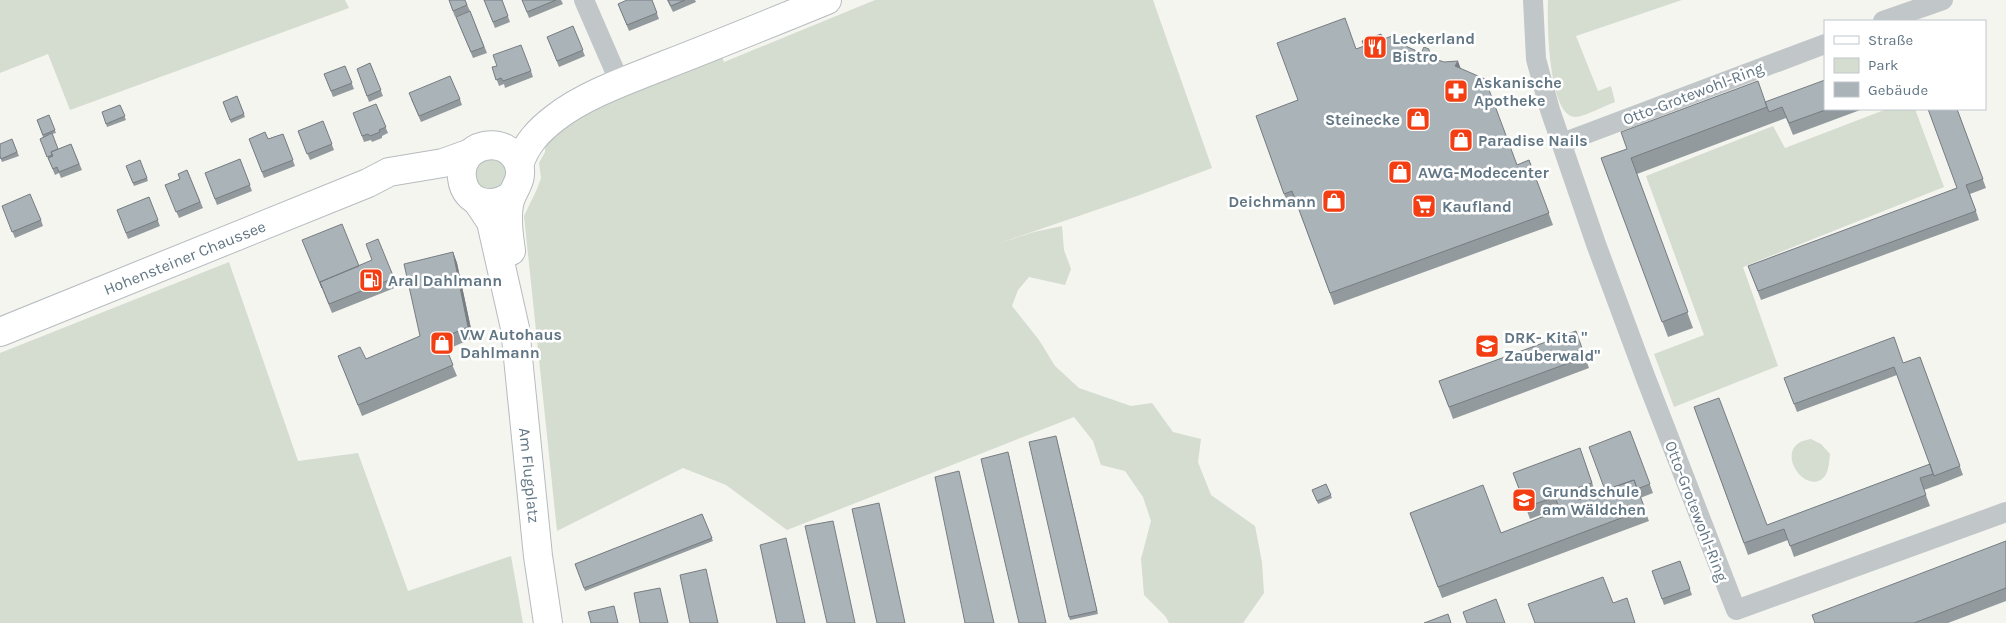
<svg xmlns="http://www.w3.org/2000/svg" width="2006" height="623" font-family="Karla,sans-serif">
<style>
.green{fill:#d5dcd0}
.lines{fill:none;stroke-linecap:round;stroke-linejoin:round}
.secondary-casing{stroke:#b5bbbf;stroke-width:30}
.street{stroke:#c1c6c9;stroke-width:20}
.secondary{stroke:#fff;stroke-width:28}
.wall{fill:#929a9e}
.shaded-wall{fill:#777d81}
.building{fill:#aab3b8;stroke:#777d81}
.labels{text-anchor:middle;stroke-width:5;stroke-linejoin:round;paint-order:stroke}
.poi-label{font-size:16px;font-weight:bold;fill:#617684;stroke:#fff;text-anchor:start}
.street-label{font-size:16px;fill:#617684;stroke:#fff}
</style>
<rect width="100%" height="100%" fill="#f5f5f0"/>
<!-- green -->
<path class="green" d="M0,0H345L349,8L70,110L48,54L0,73Z
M875,0H1153L1212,168L1137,196L994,245L1034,232L1062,226L1064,250L1071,269L1065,285L1029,277L1018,290L1012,306L1039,340L1055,366L1079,388L1131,406L1152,403L1173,432L1201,439L1198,462L1211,495L1255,526L1262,562L1264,593L1243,623H1169L1166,617L1144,595L1141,559L1151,521L1143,497L1125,471L1101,465L1093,441L1074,417L787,530L726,485L683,468L557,531L524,216L537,189L541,178L539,163L545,152V142L559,120L720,52L724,62Z
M1548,0H1682L1576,36L1598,91L1611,86L1615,102C1607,105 1583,117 1576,117C1548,118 1547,20 1548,0Z
M1887,109H1915L1944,187L1743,267L1778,366L1674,407L1654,354L1704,335L1646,176L1773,126L1785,148Z
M486,155L508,165L507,183L492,192L476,185L473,167Z
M229,262L298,461L358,453L408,591L511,556L523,623H0V353Z
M1811,439L1821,444L1830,454C1829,462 1829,474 1822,479C1802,494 1771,444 1811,439Z"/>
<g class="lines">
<!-- secondary casing -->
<g class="secondary-casing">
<g id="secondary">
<path d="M519,165C526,144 538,131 555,118C584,95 630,79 665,65C719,44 773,22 827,0"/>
<path id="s1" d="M477,201L491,222L515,328L538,556L548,623"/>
<path d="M511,251C509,235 506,221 509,205C511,190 524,182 519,165C508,132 457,143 462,178C465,205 493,209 512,195"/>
<path id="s2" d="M0,332L368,183L389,172L443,163L468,154"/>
</g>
</g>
<!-- street -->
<path class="street" d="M584,0L620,83
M1533,0L1536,59L1550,110L1596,244L1645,376L1736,610L2006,512
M1883,21L1943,0
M1562,143L1825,44"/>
<!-- secondary -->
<use href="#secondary" class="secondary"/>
</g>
<!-- wall -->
<path class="wall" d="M449,0H465L470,11L455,17Z
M484,0H502L510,22L495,28Z
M522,0H561L563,4L529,18Z
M652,0L659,19L629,31L618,4Z
M667,0H695L696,2L673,12Z
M470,11L487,53L473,58L456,17Z
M573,26L585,56L559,67L547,37Z
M1383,39L1399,43L1438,60L1460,68L1517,165L1529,160L1553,225L1334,305L1296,202L1288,205L1256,116L1298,100L1356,49Z
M370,63L383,96L369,102L357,69Z
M345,66L354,89L333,97L324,74Z
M492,67L531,71L533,77L505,88L504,84L499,86Z
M237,96L245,117L231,123L223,102Z
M411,99H460L462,105L421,122Z
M1765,102L1825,109H1863L1793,135L1786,118L1637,174L1693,328L1668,337L1601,158Z
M376,104L388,133L382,136V138L372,142L371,140L364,142L353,113Z
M120,105L126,120L107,127L102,112Z
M1957,109L1986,188L1970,194L1979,220L1761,300L1748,266L1957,188Z
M49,115L56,133L52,134L58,149L71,144L82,170L61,178L59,173L55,175L40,139L43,137L37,120Z
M323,121L334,150L310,160L298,131Z
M283,134L295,166L264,178L249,139H268Z
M12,139L19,156L2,162L0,157Z
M240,159L252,191L217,205L205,173Z
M126,166L147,178L148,181L134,186Z
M187,170L203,208L179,218L165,185L180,179Z
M149,197L160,226L128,239L117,210Z
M2,206L41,220L43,226L15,238Z
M302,240L359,266L394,278L397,287L332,313Z
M453,252L457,263L473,338L446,350L457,376L362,416L338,356L366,359L420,336Z
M1576,331L1589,368L1453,419L1439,381Z
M1920,357L1963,475L1938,485L1936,481L1938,485L1924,490L1930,506L1794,557L1788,540L1748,555L1694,407L1767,525L1930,464L1897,375L1797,412L1784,378L1903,363Z
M1630,431L1653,493L1640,498L1649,521L1442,598L1410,513L1501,533L1560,510L1559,508L1530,519L1513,473L1580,448L1596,494L1605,490Z
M1057,439L1098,614L1070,620L1069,617Z
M1326,484L1332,498L1318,504L1312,490Z
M702,514L713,541L585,591L575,564Z
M2006,541V601L1948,623H1815Z
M1680,561L1692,595L1664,605L1652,571Z"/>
<!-- shaded-wall -->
<path class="shaded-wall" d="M1458,61L1462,72L1455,66Z
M453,252L457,263L473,338L468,327Z
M1008,452L1009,455L1046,623Z"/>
<!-- building -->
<path class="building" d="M449,0H465L467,5L453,11Z
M484,0H502L508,16L493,22Z
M522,0H556L527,12Z
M627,0H652L657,13L627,25L618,4Z
M668,0H685L671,6Z
M470,11L484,47L471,52L456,17Z
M1345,18L1356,49L1392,36L1399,43L1421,53L1424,47L1429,49L1430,57L1438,60L1444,62L1458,61L1455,66L1485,79L1517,165L1529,160L1549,213L1330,293L1292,191L1284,194L1256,116L1298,100L1277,43Z
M573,26L583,50L557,61L547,37Z
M1381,34L1383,39L1364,46L1362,41Z
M521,45L531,71L503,81L501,78L496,80L492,67L497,66L493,55Z
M370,63L381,90L367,96L357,69Z
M345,66L352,83L331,91L324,74Z
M450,76L460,99L419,116L409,93Z
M1825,80V109H1828L1789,123L1782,107L1769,112L1765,102Z
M1758,81L1767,107L1631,158L1688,312L1662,322L1601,158L1627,149L1621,132Z
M237,96L244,114L230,120L223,102Z
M376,104L386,127L379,130L380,132L370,136L368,134L362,136L353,113Z
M120,105L125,116L106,124L102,112Z
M1928,109H1957L1983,179L1966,185L1976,211L1758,291L1748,266L1957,188Z
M49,115L55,130L43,135L37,120Z
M323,121L332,144L307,154L298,131Z
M265,132L268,139L283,134L293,160L262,172L249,139Z
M52,133L58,149L51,152L52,155L47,157L40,139Z
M12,139L17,152L1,159L0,156V144Z
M71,144L79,164L59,172L57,167L53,169L48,158L53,156L51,152Z
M240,159L250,185L215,199L205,173Z
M140,160L147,178L133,183L126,166Z
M187,170L200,202L176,212L165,185L180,179L178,174Z
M30,194L41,220L12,232L2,206Z
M149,197L158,220L126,233L117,210Z
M342,224L359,266L320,282L322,288L302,240Z
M378,239L394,278L329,304L320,282L372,260L366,244Z
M453,252L468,327L442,338L453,365L358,405L338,356L360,347L366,359L420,336L404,264Z
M1576,331L1585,357L1449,407L1439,381Z
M1894,337L1903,363L1920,357L1960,466L1934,476L1894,367L1794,404L1784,378Z
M1719,398L1767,525L1930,464L1933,474L1920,478L1926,495L1790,546L1784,529L1744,543L1694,407Z
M1630,431L1650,484L1637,489L1634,480L1605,490L1589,447Z
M1056,436L1097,611L1069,617L1029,442Z
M1580,448L1592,483L1574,489L1578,500L1634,480L1645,509L1438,587L1410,513L1483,485L1501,533L1560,510L1555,497L1526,507L1513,473Z
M1008,452L1046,623H1019L981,459Z
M959,471L994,623H965L935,477Z
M1326,484L1331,495L1317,501L1312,490Z
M879,503L905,623H877L852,509Z
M702,514L712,538L584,588L575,564Z
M833,521L855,623H827L805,526Z
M786,538L805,623H777L760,545Z
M2006,541V588L1914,623H1815L1812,615Z
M1680,561L1690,589L1662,599L1652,571Z
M706,569L718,623H690L680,575Z
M1603,577L1613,603L1627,598L1635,623H1535L1528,604Z
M660,588L668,623H640L634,593Z
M1496,599L1505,623H1467L1463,612Z
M614,606L618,623H591L588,612Z
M1448,614L1451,623H1424Z"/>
<!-- icons -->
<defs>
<g id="restaurant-square" transform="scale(1.25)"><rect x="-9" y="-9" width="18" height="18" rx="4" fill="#f33d12" stroke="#fff"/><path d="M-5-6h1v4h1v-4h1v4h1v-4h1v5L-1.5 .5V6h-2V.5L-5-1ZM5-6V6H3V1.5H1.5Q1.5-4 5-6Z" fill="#fff"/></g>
<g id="pharmacy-square" transform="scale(1.25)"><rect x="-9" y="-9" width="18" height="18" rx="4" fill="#f33d12" stroke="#fff"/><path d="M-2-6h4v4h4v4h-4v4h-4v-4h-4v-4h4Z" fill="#fff"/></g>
<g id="shop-square" transform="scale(1.25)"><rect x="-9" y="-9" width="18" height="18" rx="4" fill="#f33d12" stroke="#fff"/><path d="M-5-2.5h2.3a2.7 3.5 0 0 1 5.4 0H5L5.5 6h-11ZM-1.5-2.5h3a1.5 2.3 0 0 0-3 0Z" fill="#fff"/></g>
<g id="supermarket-square" transform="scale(1.25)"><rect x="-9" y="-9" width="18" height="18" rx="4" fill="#f33d12" stroke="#fff"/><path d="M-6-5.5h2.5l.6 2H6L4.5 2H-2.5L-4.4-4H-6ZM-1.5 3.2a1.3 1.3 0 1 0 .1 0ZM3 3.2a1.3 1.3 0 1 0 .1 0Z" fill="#fff"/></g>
<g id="fuel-square" transform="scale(1.25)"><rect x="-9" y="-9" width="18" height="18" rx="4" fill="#f33d12" stroke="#fff"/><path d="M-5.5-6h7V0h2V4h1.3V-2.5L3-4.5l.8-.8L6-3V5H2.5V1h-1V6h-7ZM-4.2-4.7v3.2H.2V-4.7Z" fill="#fff"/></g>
<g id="school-square" transform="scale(1.25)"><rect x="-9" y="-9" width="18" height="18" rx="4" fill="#f33d12" stroke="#fff"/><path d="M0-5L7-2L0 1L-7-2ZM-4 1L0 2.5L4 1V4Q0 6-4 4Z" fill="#fff"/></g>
</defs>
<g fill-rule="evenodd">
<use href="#restaurant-square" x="1375" y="47"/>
<use href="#pharmacy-square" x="1456" y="91"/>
<use href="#shop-square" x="1418" y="119"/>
<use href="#shop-square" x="1461" y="140"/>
<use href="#shop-square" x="1400" y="172"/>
<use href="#shop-square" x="1334" y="201"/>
<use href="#supermarket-square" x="1424" y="206"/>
<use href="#fuel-square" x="371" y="280"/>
<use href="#shop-square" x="442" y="343"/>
<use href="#school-square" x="1487" y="346"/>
<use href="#school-square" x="1524" y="500"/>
</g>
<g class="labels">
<!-- poi labels -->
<g class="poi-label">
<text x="1392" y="44">Leckerland<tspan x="1392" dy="18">Bistro</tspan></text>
<text x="1474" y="88">Askanische<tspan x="1474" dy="18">Apotheke</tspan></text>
<text x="1400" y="125" text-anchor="end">Steinecke</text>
<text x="1478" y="146">Paradise Nails</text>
<text x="1418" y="178">AWG-Modecenter</text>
<text x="1316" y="207" text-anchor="end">Deichmann</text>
<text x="1442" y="212">Kaufland</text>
<text x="388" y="286">Aral Dahlmann</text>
<text x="460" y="340">VW Autohaus<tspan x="460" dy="18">Dahlmann</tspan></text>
<text x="1504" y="343">DRK- Kita "<tspan x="1504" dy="18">Zauberwald"</tspan></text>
<text x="1542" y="497">Grundschule<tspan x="1542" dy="18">am Wäldchen</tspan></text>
</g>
<!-- street labels -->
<g class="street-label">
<text transform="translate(1693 93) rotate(-21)" y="6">Otto-Grotewohl-Ring</text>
<text dy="6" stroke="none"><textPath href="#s2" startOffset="199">Hohensteiner Chaussee</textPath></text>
<text dy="6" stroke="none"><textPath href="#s1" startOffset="282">Am Flugplatz</textPath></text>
<text transform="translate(1697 511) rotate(69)" y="6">Otto-Grotewohl-Ring</text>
</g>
</g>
<!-- legend -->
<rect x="1824" y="20" width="162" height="90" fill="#ffffff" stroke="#c0c8ce"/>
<rect x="1834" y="36" width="25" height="8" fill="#ffffff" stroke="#c0c8ce"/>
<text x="1868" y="45" font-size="15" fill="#617684">Straße</text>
<rect x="1834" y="58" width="25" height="15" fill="#d5dcd0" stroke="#c0c8ce"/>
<text x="1868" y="70" font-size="15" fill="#617684">Park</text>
<rect x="1834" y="82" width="25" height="15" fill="#aab3b8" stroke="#c0c8ce"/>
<text x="1868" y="95" font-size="15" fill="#617684">Gebäude</text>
</svg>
